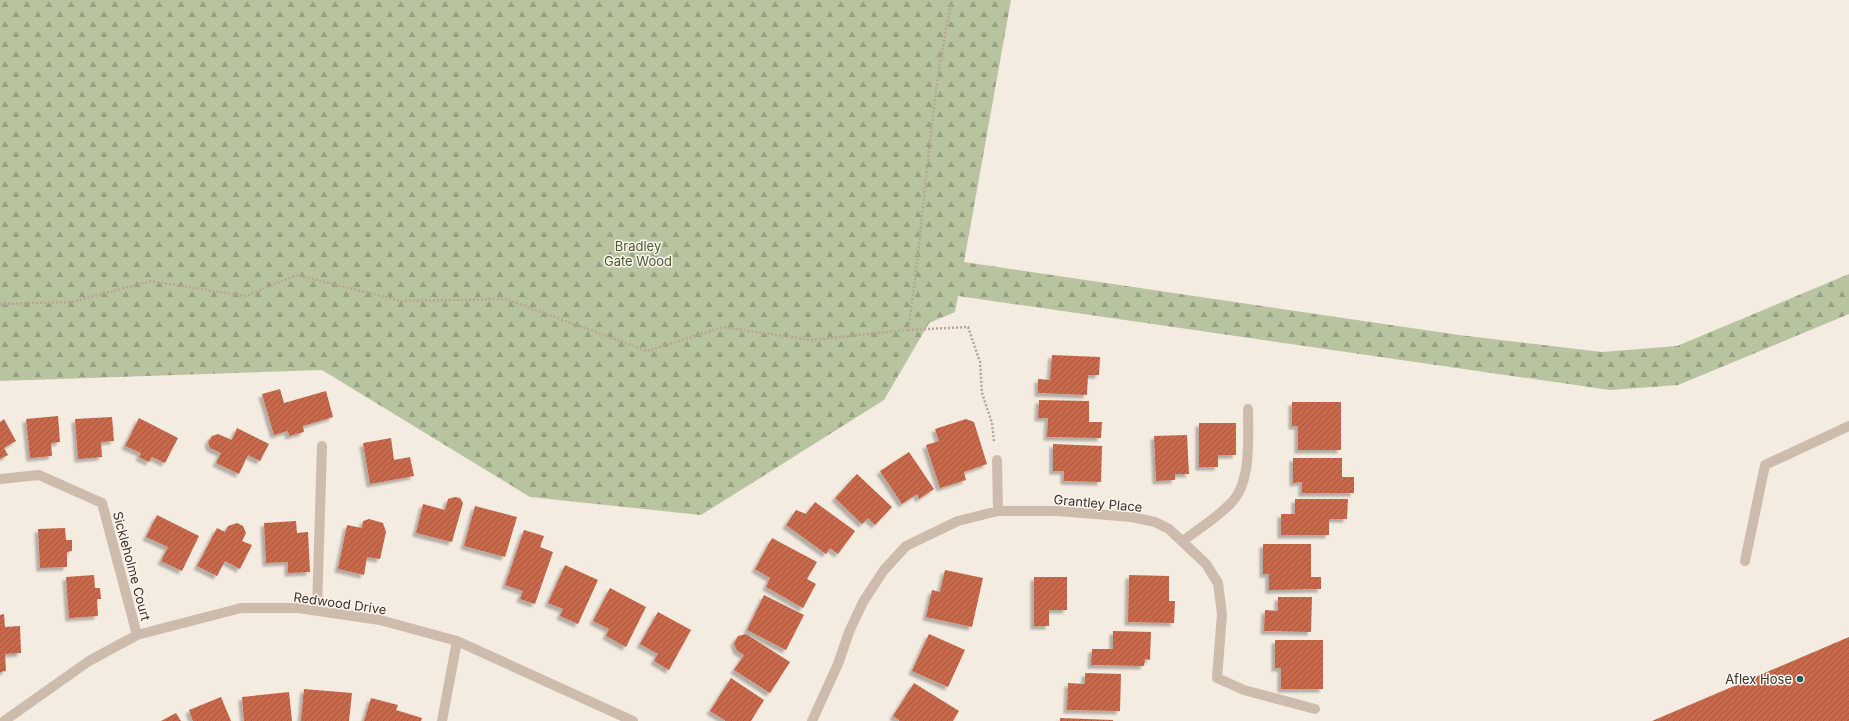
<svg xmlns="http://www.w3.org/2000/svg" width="1849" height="721" font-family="Inter,sans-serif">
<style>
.forest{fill:url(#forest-firs)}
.building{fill:url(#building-hatch);filter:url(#shadow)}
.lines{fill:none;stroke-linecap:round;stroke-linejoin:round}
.path{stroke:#b9a596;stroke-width:2.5;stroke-dasharray:2 2;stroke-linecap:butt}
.minor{stroke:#cdbbac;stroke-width:10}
.poi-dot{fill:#1f5a5e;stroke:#fbf5ee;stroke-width:1.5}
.labels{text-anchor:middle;stroke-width:3;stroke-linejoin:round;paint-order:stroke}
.park-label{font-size:13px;fill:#4a5a2e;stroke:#fbf5ee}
.street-label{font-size:13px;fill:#3b302b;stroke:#fbf5ee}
.poi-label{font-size:13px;fill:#3b302b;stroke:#fbf5ee;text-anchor:end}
</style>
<defs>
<pattern id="forest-firs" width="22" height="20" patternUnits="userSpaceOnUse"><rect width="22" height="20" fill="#b8c4a0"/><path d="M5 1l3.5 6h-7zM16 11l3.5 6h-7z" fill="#97a083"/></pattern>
<pattern id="building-hatch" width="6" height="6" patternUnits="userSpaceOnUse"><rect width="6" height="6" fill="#c8694b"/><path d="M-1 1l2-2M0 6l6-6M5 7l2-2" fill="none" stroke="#a4573f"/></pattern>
<filter id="shadow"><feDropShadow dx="-3.5" dy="3.5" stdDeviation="1" flood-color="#0004"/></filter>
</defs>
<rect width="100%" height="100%" fill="#f4ebe1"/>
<!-- forest -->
<path class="forest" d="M0,0H1011L964,262L1459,335L1602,352L1677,346L1849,274V314L1678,385L1610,390L958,296L955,312L929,323L884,400L701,515L530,497L322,370L0,381Z"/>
<!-- building -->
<path class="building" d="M1052,355L1100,357L1099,375H1088L1087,395L1038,393V379L1050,380Z
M280,389L284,403L326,391L333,417L303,426L304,432L289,436L288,431L274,435L262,394Z
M1039,400L1089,401V422H1102L1101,438L1047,437L1048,418H1038Z
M1292,402H1341V450H1298V426H1292Z
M58,416L60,442L51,443L52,456L30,458L26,419Z
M112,417L114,441L101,442L102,457L78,459L75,419Z
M139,418L178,438L165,463L152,457L149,462L139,457L141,453L125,446Z
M4,419L16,441L4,448L8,455L0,459V422Z
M966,419L974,422L987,464L964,472L966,480L940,488L926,445L939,441L935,429Z
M1199,423H1236V455H1218V467H1199Z
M237,428L269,444L260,461L248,455L239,474L216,463L221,453L210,448L208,442L212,436L218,434L232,440Z
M1187,435L1189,474H1175V480L1156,481L1154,436Z
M391,438L394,460L410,457L414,476L370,484L363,443Z
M1053,444L1102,446L1101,482L1064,481V471H1053Z
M909,452L934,489L919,499L917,494L902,504L880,471Z
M1293,458H1342V477H1354V493H1302V482L1293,483Z
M857,474L892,507L875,525L868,518L862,524L835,498Z
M455,497L460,498L463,503L452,542L416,533L423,504L445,510L448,499Z
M1295,499H1348L1347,519H1329V535H1281V514H1295Z
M815,502L855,531L838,554L830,548L826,554L786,525L796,510L806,514Z
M475,506L517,517L505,557L464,546Z
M157,515L199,536L182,571L161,561L168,547L146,537Z
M369,519L383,523L386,532L380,559L367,557L364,575L338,569L347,525L362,528L363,521Z
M296,521L297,533L308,532L310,572L288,573V562L266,563L264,523Z
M237,523L243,526L246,533L242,541L252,545L240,569L225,561L217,576L197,566L217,528L225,532L228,526Z
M65,528L66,540H72V551L67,552V567L40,568L38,529Z
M524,530L544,536L540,547L553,552L535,604L520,599L523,591L505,585Z
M772,538L817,562L807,579L816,584L803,608L766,587L770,578L755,569Z
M1263,544H1311V577H1321V589L1269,590V574H1263Z
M565,565L598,580L578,624L560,616L563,609L548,603Z
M945,570L983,578L972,627L926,617L932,590L940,592Z
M94,575L95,588H100L101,599H97L98,616L69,618L66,577Z
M1129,575L1169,576V601H1175L1174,623L1128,622Z
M1034,577H1067V610H1049V626H1034Z
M610,588L646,607L626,647L606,636L609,629L593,621Z
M764,595L804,615L786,650L747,630Z
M1278,597H1312L1311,632L1264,631L1265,610L1278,611Z
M658,612L691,630L669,670L654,661L658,654L640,644Z
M4,614L5,627L20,626L21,653L5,654L6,671L0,672V615Z
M1113,631L1151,632L1150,660L1145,659L1144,666L1091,665L1092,649H1113Z
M746,634L790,662L770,693L734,670L744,655L737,651L734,643L738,636Z
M929,634L965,650L948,687L912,671Z
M1849,637V721H1652Z
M1275,640H1323V689H1281V668H1275Z
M1085,673L1121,674L1120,711L1067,710L1068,683L1085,684Z
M731,678L764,700L751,721H726L710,711Z
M914,683L959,711L953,721H900L893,716Z
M304,689L352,693L349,721H301Z
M289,692L292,721H244L242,697Z
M221,697L231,721H193L189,710Z
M371,698L398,705L396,710L422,718L421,721H364Z
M176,713L181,721H161Z
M1060,718L1113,720V721H1060Z"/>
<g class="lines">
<!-- path -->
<path class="path" d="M0,304L71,302L151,281L245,296L297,275L401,301L506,299L647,351L723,327L811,340L908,330C925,220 928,108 952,0
M908,330L968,327L980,362L982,393L992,423L994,442"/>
<!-- minor -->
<path class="minor" d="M997,460L998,511
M0,479L39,475L102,503L137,635
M1183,541C1198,529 1217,518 1231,503C1252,482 1248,437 1248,409
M1745,561L1765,465L1849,426
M317,610L322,446
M4,721L89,661L137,635L241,608H298L380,620L457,641L633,721
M442,721L457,641
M812,721L838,664L849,632L863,602L884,570L906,546L958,521L998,511H1057L1132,517L1155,522L1169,529L1206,564L1218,583L1222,614L1217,678L1244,690L1315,709"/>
</g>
<!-- markers -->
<circle class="poi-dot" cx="1800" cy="679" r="4"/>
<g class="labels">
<!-- park labels -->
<g class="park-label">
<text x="638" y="251">Bradley<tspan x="638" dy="15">Gate Wood</tspan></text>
</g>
<!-- street labels -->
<g class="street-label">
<text transform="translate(1098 503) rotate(5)" y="5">Grantley Place</text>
<text transform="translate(132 566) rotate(75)" y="5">Sickleholme Court</text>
<text transform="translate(340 603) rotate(8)" y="5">Redwood Drive</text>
</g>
<!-- poi labels -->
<g class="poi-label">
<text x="1792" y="684">Aflex Hose</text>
</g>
</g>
</svg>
